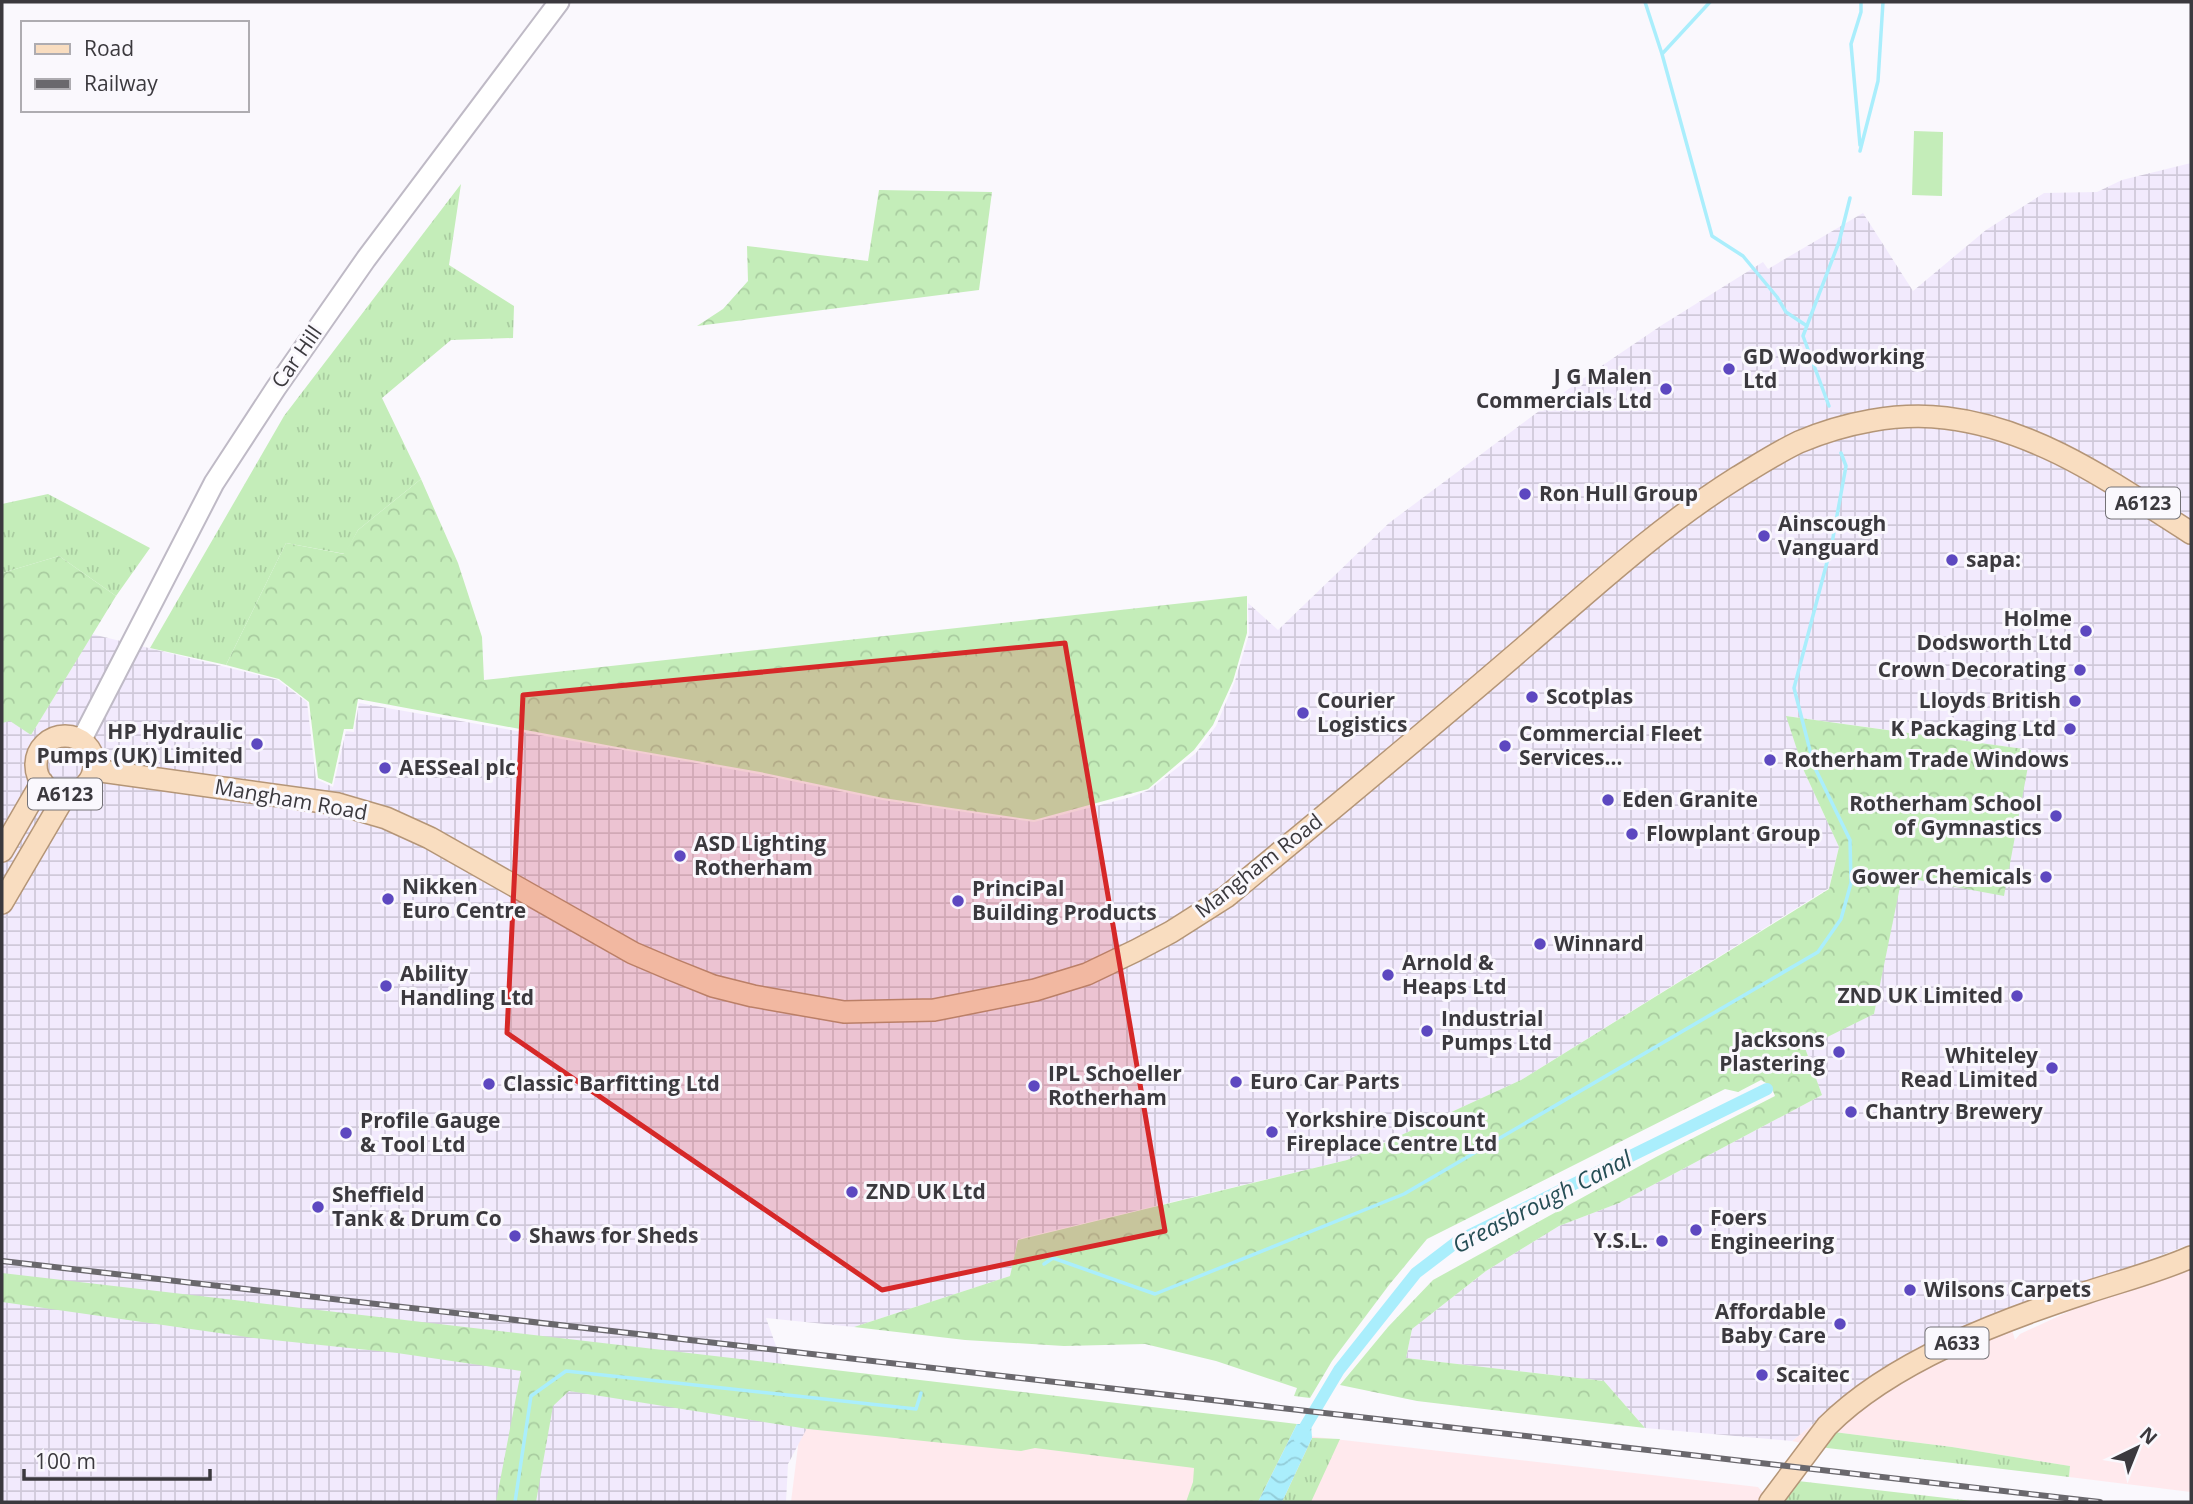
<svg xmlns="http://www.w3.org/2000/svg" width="2193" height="1504" font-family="'Open Sans',sans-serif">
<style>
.commercial{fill:#ffe9ed}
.industrial{fill:url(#industrial-grid)}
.grass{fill:url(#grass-tufts)}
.forest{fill:url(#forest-crowns)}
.pitch{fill:#c4edb9}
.water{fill:url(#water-waves)}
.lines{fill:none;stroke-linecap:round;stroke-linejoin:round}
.stream{stroke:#aaeefc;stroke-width:3.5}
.canal{stroke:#aaeefc;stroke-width:12}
.secondary-casing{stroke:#bfbac6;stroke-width:23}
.primary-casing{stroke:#b49577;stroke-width:24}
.secondary{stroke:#fff;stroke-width:19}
.primary{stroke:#f9ddc0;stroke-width:21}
.rail-casing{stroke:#6a686d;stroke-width:6}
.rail{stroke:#faf8fd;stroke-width:3.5;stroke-dasharray:10;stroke-linecap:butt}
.marked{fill:#d62828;fill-opacity:0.2;stroke:#d62828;stroke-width:5;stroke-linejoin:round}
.poi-dot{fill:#5d48c0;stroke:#faf8fd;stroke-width:2.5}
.labels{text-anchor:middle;stroke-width:6;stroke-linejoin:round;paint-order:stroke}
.shield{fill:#faf8fd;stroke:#747277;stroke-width:2}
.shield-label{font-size:19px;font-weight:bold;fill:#3b393e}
.street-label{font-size:21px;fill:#3b393e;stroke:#faf8fd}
.poi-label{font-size:21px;font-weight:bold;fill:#3b393e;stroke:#faf8fd;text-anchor:start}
.water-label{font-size:23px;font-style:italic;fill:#254d55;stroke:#faf8fd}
</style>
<defs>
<pattern id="industrial-grid" width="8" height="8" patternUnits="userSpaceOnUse" patternTransform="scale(1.75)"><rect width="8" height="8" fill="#f2eafd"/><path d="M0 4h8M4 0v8" fill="none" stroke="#d0c9da"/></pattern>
<pattern id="grass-tufts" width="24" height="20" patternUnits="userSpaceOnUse" patternTransform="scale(1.75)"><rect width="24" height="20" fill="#c4edb9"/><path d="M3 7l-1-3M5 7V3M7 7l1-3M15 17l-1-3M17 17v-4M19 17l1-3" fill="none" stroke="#a9cca0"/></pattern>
<pattern id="forest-crowns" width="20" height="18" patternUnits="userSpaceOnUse" patternTransform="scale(1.75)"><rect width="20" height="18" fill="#c4edb9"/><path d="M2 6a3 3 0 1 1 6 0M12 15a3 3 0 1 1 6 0" fill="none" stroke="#a9cca0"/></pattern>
<pattern id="water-waves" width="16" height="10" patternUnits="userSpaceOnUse" patternTransform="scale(1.75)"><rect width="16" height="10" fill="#aaeefc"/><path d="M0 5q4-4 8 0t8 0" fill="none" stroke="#93cdd9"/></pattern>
</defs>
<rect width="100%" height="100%" fill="#faf8fd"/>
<!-- commercial -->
<path class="commercial" d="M2191,1269V1492L2069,1477L2070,1466L1952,1447L1834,1432L1819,1447L1792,1441L1848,1396L2007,1313L2015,1340L2020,1334L2072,1310Z
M936,1394L1758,1487L1771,1502H791L801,1422Z"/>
<!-- industrial -->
<path class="industrial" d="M2191,163V1244L2007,1313L1848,1396L1792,1441L1645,1428L1604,1381L1406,1358L1412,1329L1486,1271L1559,1226L1619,1203L1822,1095L1804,1048L1874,1014L1901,876L2031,750L1787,716L1804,771L1839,847L1829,888L1521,1080L1347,1160L1018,1239L1010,1276L854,1327L766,1318L806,1430L788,1464L786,1502H2V723L10,720L31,735L92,634L278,680L307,702L316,779L333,787L346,731L354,732L359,703L758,774L882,800L1034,822L1131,797L1149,790L1196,753L1216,726L1235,681L1249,634L1248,603L1278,630L1389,523L1578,382L1662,325L1763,262L1768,269L1863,213L1913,291L1986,230L2044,193L2097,192L2122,180Z"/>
<!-- grass -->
<path class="grass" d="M461,184L449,265L514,306L513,338L451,340L382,398L421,479L358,530L345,554L286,543L226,665L150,648L284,416Z
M48,494L150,548L116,596L59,556L2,573V504Z
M1834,1432L1952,1447L2070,1466L2069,1477L1819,1447Z
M1312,1438L1340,1439L1311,1502H1282Z
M1798,1481L1981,1502H1783Z"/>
<!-- forest -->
<path class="forest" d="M879,190L992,192L979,290L697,326L723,309L748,281L747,246L868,261Z
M421,479L458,563L482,637L484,680L1247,596V633L1233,681L1213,725L1194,750L1148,789L1034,820L883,798L760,772L617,747L358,699L353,729H344L332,784L318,778L309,702L279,679L226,665L286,543L344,554L358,530Z
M59,556L116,596L31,735L10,721L2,723V573Z
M1786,716L2031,750L2004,896L1902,877L1874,1014L1805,1048L1822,1095L1619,1203L1559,1226L1486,1271L1412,1329L1406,1358L1604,1381L1645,1428L1417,1401L1340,1385L1388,1327L1433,1280L1656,1157L1775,1096L1771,1086L1761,1080L1738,1092L1725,1089L1427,1239L1389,1285L1332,1361L1310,1398L1294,1396L1297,1388L1216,1361L1145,1344L1064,1346L965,1340L854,1327L1010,1276L1018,1240L1347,1160L1521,1080L1829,889L1839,847L1804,771Z
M2,1273L1297,1424L1258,1502H1186L1193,1482L1194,1468L1035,1448L1021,1451L808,1429L569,1391L553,1406L536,1502H496L521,1371L397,1353L254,1338L2,1302Z"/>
<!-- pitch -->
<path class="pitch" d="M1914,131L1943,132L1942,196L1912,195Z"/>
<!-- water -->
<path class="water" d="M1297,1424H1311L1312,1438L1282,1502H1258Z"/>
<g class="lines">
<!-- stream -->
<path class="stream" d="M1645,2L1662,54L1712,236L1743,256L1777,297L1786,312L1807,326
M1662,54L1710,2
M1860,145L1851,44L1861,12V2
M1860,151L1878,81L1883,2
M1829,406L1803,336L1839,242L1850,198
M1044,1264L1053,1258L1155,1294L1404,1194L1818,952L1841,919L1851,883L1850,840L1814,766L1794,688L1832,543L1846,466L1841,453
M515,1502L531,1396L566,1371L916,1409L921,1393"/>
<!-- canal -->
<path class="canal" d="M1299,1437L1339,1370L1416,1273L1458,1241L1767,1089"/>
<!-- secondary casing -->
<g class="secondary-casing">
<path id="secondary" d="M81,741L214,483L276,388L366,259L559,2"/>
</g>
<!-- primary casing -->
<g class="primary-casing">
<path id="primary" d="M36 765a29 29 0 1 1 58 0a29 29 0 1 1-58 0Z
M94,770L338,804L386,818L430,838L633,953L673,970L713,986L753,996L844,1012L934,1010L1035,990L1087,974L1135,951L1171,932L1226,897C1328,813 1429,729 1529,643C1596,585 1663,524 1738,477C1758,465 1778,452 1799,442C1844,423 1897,412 1946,418C2039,429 2115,485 2191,533
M2,851L42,782
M2,903L66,794
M1770,1502L1827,1426C1892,1361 2000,1321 2085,1293C2121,1281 2157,1272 2191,1257"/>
</g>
<!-- secondary -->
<use href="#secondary" class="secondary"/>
<!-- primary -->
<use href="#primary" class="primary"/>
<!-- rail casing -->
<g class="rail-casing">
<path id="rail" d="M2,1261L2100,1502"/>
</g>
<!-- rail -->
<use href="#rail" class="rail"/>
</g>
<!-- marked area -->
<path class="marked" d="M1065,643L1165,1231L882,1290L507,1033L523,695Z"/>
<!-- markers -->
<g class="poi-dot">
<circle cx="1729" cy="369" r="7"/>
<circle cx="1666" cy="389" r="7"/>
<circle cx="1525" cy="494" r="7"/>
<circle cx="1764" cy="536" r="7"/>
<circle cx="1952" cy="560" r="7"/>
<circle cx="2086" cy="631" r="7"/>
<circle cx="2080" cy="670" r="7"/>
<circle cx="1532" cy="697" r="7"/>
<circle cx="2075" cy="701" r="7"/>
<circle cx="1303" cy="713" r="7"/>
<circle cx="2070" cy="729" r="7"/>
<circle cx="257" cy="744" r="7"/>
<circle cx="1505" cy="746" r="7"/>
<circle cx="1770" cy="760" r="7"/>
<circle cx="385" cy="768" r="7"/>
<circle cx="1608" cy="800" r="7"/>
<circle cx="2056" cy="816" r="7"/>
<circle cx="1632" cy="834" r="7"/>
<circle cx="680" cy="856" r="7"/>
<circle cx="2046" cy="877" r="7"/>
<circle cx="388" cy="899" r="7"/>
<circle cx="958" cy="901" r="7"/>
<circle cx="1540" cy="944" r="7"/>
<circle cx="1388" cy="975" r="7"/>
<circle cx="386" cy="986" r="7"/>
<circle cx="2017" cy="996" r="7"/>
<circle cx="1427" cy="1031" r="7"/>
<circle cx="1839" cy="1052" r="7"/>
<circle cx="2052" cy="1068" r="7"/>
<circle cx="1236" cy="1082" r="7"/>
<circle cx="489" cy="1084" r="7"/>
<circle cx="1034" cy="1086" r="7"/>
<circle cx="1851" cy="1112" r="7"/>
<circle cx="1272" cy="1132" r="7"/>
<circle cx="346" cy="1133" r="7"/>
<circle cx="852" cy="1192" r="7"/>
<circle cx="318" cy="1207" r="7"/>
<circle cx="1696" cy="1230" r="7"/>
<circle cx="515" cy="1236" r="7"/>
<circle cx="1662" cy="1241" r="7"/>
<circle cx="1910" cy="1290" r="7"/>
<circle cx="1840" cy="1324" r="7"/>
<circle cx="1762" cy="1375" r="7"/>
</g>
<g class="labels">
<!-- shield labels -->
<g class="shield">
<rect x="2106" y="487.5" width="74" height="31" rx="5"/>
<rect x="28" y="778.5" width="74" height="31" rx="5"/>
<rect x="1925.5" y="1327.5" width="63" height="31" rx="5"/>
</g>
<g class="shield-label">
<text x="2143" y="510">A6123</text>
<text x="65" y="801">A6123</text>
<text x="1957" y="1350">A633</text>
</g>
<!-- street labels -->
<g class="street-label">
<text transform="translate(297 357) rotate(-55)" y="7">Car Hill</text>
<text transform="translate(291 800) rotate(10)" y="7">Mangham Road</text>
<text transform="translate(1259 866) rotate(-38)" y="7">Mangham Road</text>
</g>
<!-- poi labels -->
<g class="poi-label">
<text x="1743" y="364">GD Woodworking<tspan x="1743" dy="24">Ltd</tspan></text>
<text x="1652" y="384" text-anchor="end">J G Malen<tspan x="1652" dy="24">Commercials Ltd</tspan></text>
<text x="1539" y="501">Ron Hull Group</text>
<text x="1778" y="531">Ainscough<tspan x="1778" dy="24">Vanguard</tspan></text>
<text x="1966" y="567">sapa:</text>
<text x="2072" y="626" text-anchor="end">Holme<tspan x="2072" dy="24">Dodsworth Ltd</tspan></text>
<text x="2066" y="677" text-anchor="end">Crown Decorating</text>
<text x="1546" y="704">Scotplas</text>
<text x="1317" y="708">Courier<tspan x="1317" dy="24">Logistics</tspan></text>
<text x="2061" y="708" text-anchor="end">Lloyds British</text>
<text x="2056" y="736" text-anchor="end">K Packaging Ltd</text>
<text x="243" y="739" text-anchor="end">HP Hydraulic<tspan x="243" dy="24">Pumps (UK) Limited</tspan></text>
<text x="1519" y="741">Commercial Fleet<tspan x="1519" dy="24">Services...</tspan></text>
<text x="1784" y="767">Rotherham Trade Windows</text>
<text x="399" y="775">AESSeal plc</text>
<text x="1622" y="807">Eden Granite</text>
<text x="2042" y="811" text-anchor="end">Rotherham School<tspan x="2042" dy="24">of Gymnastics</tspan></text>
<text x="1646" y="841">Flowplant Group</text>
<text x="694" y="851">ASD Lighting<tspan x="694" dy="24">Rotherham</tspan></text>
<text x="2032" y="884" text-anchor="end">Gower Chemicals</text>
<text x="402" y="894">Nikken<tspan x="402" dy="24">Euro Centre</tspan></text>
<text x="972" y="896">PrinciPal<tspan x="972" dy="24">Building Products</tspan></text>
<text x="1554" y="951">Winnard</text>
<text x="1402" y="970">Arnold &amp;<tspan x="1402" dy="24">Heaps Ltd</tspan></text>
<text x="400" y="981">Ability<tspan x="400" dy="24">Handling Ltd</tspan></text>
<text x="2003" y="1003" text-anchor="end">ZND UK Limited</text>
<text x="1441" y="1026">Industrial<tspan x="1441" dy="24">Pumps Ltd</tspan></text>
<text x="1825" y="1047" text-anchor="end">Jacksons<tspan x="1825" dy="24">Plastering</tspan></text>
<text x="2038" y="1063" text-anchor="end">Whiteley<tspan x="2038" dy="24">Read Limited</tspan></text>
<text x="1048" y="1081">IPL Schoeller<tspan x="1048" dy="24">Rotherham</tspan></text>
<text x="1250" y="1089">Euro Car Parts</text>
<text x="503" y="1091">Classic Barfitting Ltd</text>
<text x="1865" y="1119">Chantry Brewery</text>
<text x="1286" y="1127">Yorkshire Discount<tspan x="1286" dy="24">Fireplace Centre Ltd</tspan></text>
<text x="360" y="1128">Profile Gauge<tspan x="360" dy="24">&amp; Tool Ltd</tspan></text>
<text x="866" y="1199">ZND UK Ltd</text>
<text x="332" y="1202">Sheffield<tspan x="332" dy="24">Tank &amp; Drum Co</tspan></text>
<text x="1710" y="1225">Foers<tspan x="1710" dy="24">Engineering</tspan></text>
<text x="529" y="1243">Shaws for Sheds</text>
<text x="1648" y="1248" text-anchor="end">Y.S.L.</text>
<text x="1924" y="1297">Wilsons Carpets</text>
<text x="1826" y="1319" text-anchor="end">Affordable<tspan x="1826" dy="24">Baby Care</tspan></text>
<text x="1776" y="1382">Scaitec</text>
</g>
<!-- water labels -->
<g class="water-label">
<text transform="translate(1542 1202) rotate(-27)" y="8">Greasbrough Canal</text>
</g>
</g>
<!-- border -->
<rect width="2193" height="1504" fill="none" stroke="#3b393e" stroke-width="7"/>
<!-- legend -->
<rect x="21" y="21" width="228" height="91" fill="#faf8fd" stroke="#aeacb1" stroke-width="2"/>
<rect x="35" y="44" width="35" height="10" fill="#f9ddc0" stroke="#aeacb1" stroke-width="2"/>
<text x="84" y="56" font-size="21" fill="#3b393e">Road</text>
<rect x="35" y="79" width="35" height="10" fill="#6a686d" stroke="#aeacb1" stroke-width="2"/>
<text x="84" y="91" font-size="21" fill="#3b393e">Railway</text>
<!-- north arrow -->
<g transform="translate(2137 1448) rotate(43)" stroke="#faf8fd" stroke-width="5" paint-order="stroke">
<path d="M0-5L12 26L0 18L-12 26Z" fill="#3b393e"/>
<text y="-10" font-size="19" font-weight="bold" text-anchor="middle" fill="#3b393e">N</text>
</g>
<!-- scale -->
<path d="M24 1469v10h186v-10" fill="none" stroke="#3b393e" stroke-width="3.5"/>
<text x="35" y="1469" font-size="21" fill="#3b393e" stroke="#faf8fd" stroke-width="5" paint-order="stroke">100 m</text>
</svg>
